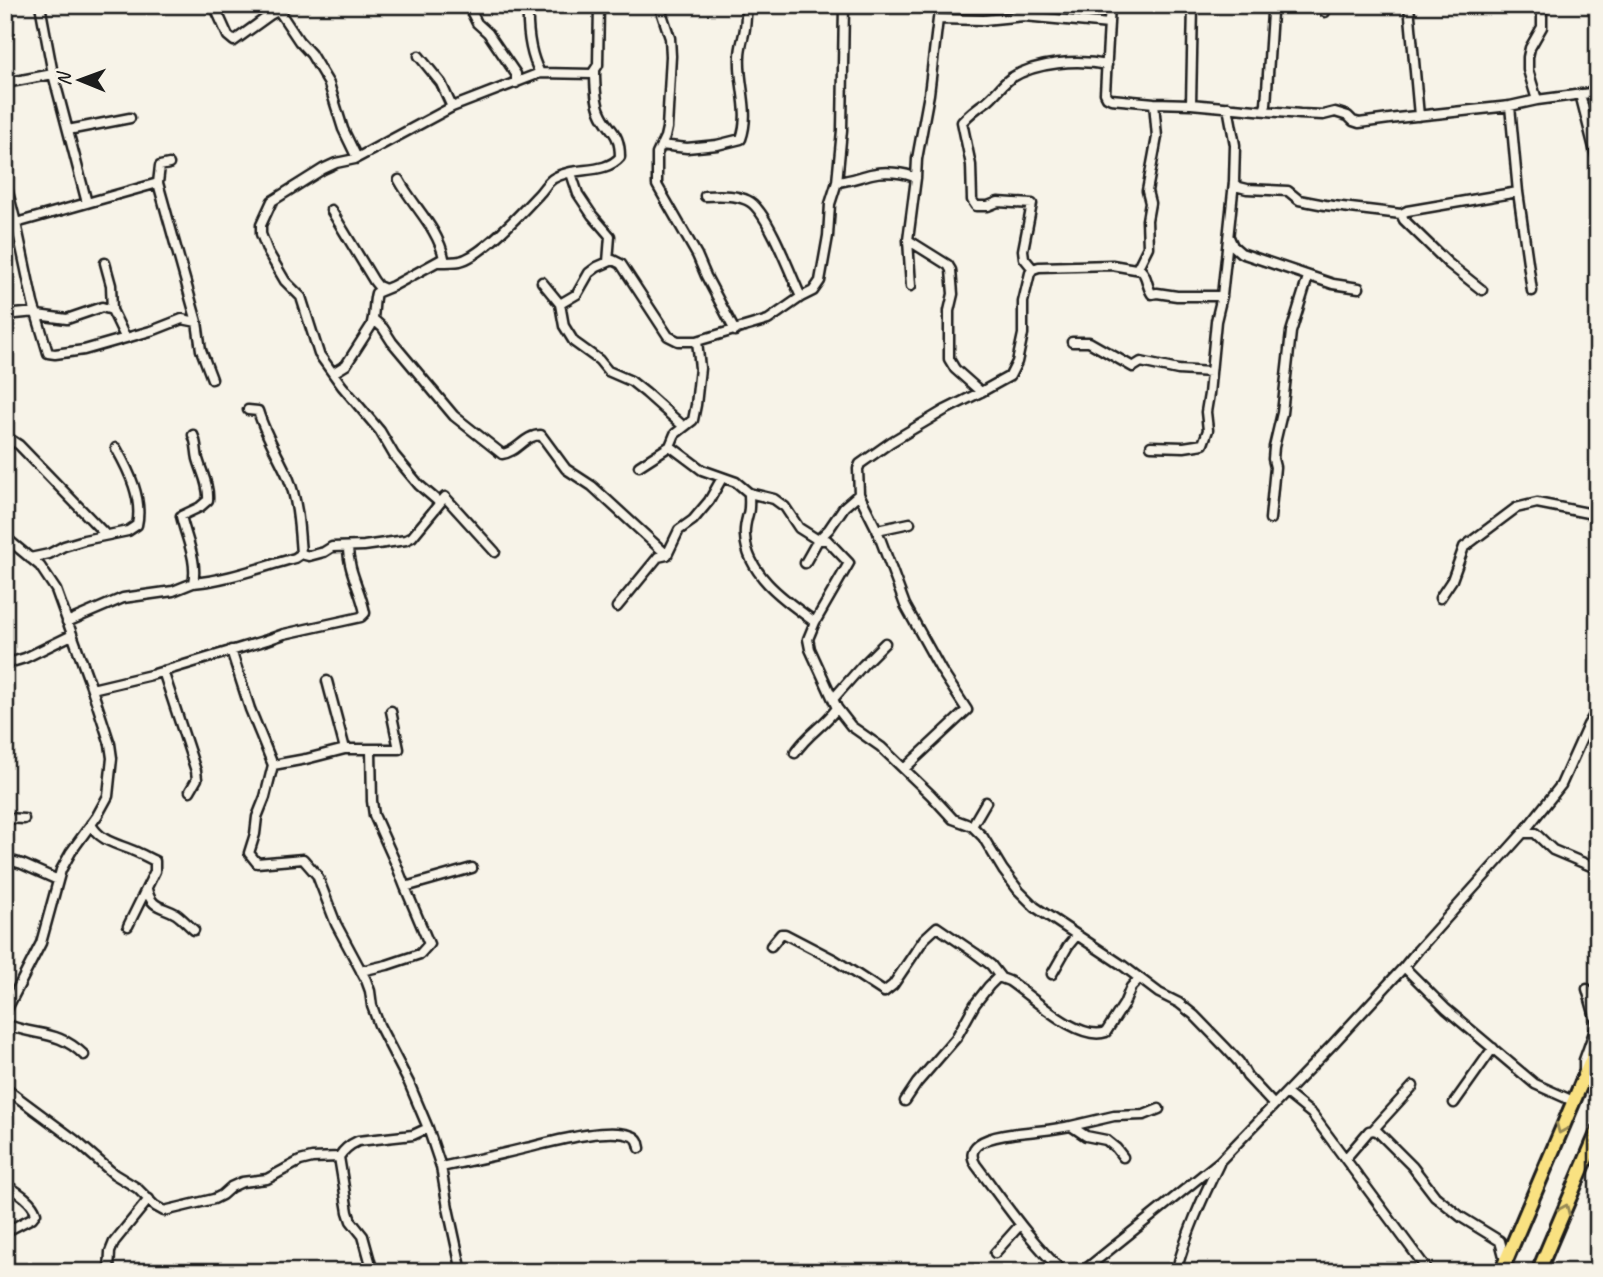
<svg xmlns="http://www.w3.org/2000/svg" width="1603" height="1277" font-family="Caveat,sans-serif">
<style>
.lines{fill:none;stroke-linecap:round;stroke-linejoin:round}
.minor-casing{stroke:#1c1c1c;stroke-width:13}
.primary-casing{stroke:#1c1c1c;stroke-width:18}
.minor{stroke:#f7f3e8;stroke-width:8}
.primary{stroke:#f9e181;stroke-width:12}
.oneway{stroke:#968854}
</style>
<rect width="100%" height="100%" fill="#f7f3e8"/>
<filter id="ink" filterUnits="userSpaceOnUse"><feTurbulence type="fractalNoise" baseFrequency=".0143" numOctaves="2"/><feDisplacementMap in="SourceGraphic" scale="14" xChannelSelector="R" yChannelSelector="G"/><feConvolveMatrix kernelMatrix="1 2 1 2 8 2 1 2 1" color-interpolation-filters="sRGB"/></filter>
<g filter="url(#ink)">
<g class="lines">
<!-- minor casing -->
<g class="minor-casing">
<path id="minor" d="M214,5L228,36L234,41L270,15L289,5
M468,5L477,23L488,33L516,74V83
M528,5C527,29 529,52 540,73
M659,5L670,38L671,56L667,128L665,137L657,154V185L697,255L706,276L735,331
M1110,5L1105,93L1107,97L1111,99L1154,103L1191,104L1300,114L1323,115L1335,112L1348,116L1353,121L1359,123L1397,118L1510,106L1537,100L1598,92
M1409,5L1419,116
M5,7L13,5
M279,11L299,41L311,54L329,84L343,129L357,158
M1325,12L1328,5
M419,56L441,83L452,107
M53,74L87,203
M5,83L53,74L40,5
M1580,94L1598,164
M1537,100L1528,70V57L1530,48L1542,27V5
M1191,104L1193,5
M1510,106L1518,192L1532,291
M1264,110L1266,105L1272,13L1274,5
M68,130L130,118
M661,145L687,148L717,145L741,139C751,111 738,84 740,56C740,46 744,37 745,28C746,20 746,13 747,5
M571,173L578,194L592,215L610,236L608,262
M5,180L16,223L158,183L197,322
M837,182C849,181 859,177 871,174C883,171 905,172 916,178
M1234,182L1239,187L1247,189L1288,191L1299,200L1325,205L1401,214L1407,211L1518,192
M158,183L160,166L169,164
M705,196C719,195 742,194 753,204C771,221 790,273 801,297
M331,210L374,281L378,286L385,289
M1401,214L1404,220L1448,263L1482,290
M16,223L33,303L48,353L55,354L84,350L154,330L182,319L197,322L201,350L212,379
M1229,237L1233,246L1241,253L1333,284L1359,288
M908,240L948,265L951,270L953,294L949,311V359L955,369L981,392
M439,262C446,262 454,262 460,261C482,256 523,211 539,194C544,189 548,181 554,178C574,166 605,175 620,157C620,130 608,131 600,111C595,99 595,83 595,71
M105,263L111,285L112,310L125,337
M1033,269L1024,258L1023,250L1032,204L998,202L988,206H976L972,200L971,165L962,122C970,113 978,107 987,101C996,94 1002,84 1011,78C1036,62 1078,59 1107,65
M1033,269L1039,267L1112,265L1141,270C1148,277 1146,286 1152,294L1157,293L1177,296H1222
M1137,269L1148,247L1147,220L1150,203L1147,191L1157,137L1154,103
M542,282L560,304L577,294L589,273L597,267L613,260L621,264L668,336L678,341H697L768,320L801,297L813,291L820,281L828,236L830,204L837,182L842,130L844,5
M911,286L908,240L916,178L917,159L929,94L938,19L984,20L1024,16L1109,24
M560,304L564,326L574,342L599,360L608,371L631,381L646,393L683,426
M5,315L36,312
M37,315L67,319L102,307L112,310
M373,319L383,328L392,342L454,416L502,454C518,452 524,435 541,435L566,469L592,486L667,555
M697,341L700,368L696,405L693,420L675,434L670,446L702,470L736,482L749,493L774,499L785,507L799,528L818,540L805,563
M1072,342H1089L1133,367L1141,362L1178,370L1211,372
M333,373L346,365L371,326C375,315 373,304 376,293L393,286L444,258C438,228 413,206 399,180
M5,436L19,445L106,535
M1151,446L1184,447L1203,444L1208,430L1206,412L1209,394L1216,321L1222,296L1234,182L1235,145L1228,107
M639,466L670,446
M749,493C749,500 750,507 748,514C746,522 744,528 745,536C747,575 786,601 815,622
M859,494L858,469L860,464L891,442L945,410L981,392L1010,376L1017,362L1023,334V302L1030,273L1033,269
M440,503L445,497L495,552
M1270,519L1275,467L1273,459L1274,447L1282,413L1291,332L1308,277
M877,530L910,523
M5,537L40,566L56,590L92,689L110,744L112,758L108,796L97,816L71,852L61,870L41,943L5,1013
M301,554L309,556L324,552L332,547L364,546L406,540L412,537L440,503L419,485L394,455L380,431L342,386L319,354L301,297L285,281L268,252L261,234V225L272,201L323,169L336,163L355,159L452,107L540,73L592,74L598,65L599,5
M30,558L49,554L64,546L84,540L128,531L137,525C143,499 129,471 116,448
M193,583C228,580 261,567 295,558L301,554C299,528 298,501 288,477C278,455 265,434 258,411L248,410
M1440,598L1452,580L1464,547L1516,508L1537,503L1598,515
M617,607L658,557L667,555L679,530L693,520L709,501L722,478
M67,622L123,598L173,591L193,583C198,561 186,538 181,516L200,507L208,500C209,485 202,473 198,459C196,450 197,443 193,435
M231,650L250,709L273,765L265,797L257,817L255,834L249,853L257,863L303,859L317,875L336,924L366,980L370,991L372,1006L379,1025L409,1083L428,1128L441,1167L448,1208L462,1272
M5,664L25,658L72,635
M163,671L196,771L197,779L190,791
M327,681L345,749
M92,689L151,675L267,640L284,634L361,617L365,613C361,591 348,571 348,547
M833,699L863,665L885,643
M371,750L372,801L374,815L396,864L405,887
M795,753C807,734 824,726 837,708
M273,765L306,759L345,749H399L391,711
M904,769L967,710L941,670L905,605L877,530L859,494L844,507L829,529L818,540H827L849,563L815,622L808,639L810,649L837,708L851,726L881,747L931,795L953,819L972,826L983,837L1003,870L1019,891L1035,907L1122,965L1159,993L1179,1003L1194,1015L1226,1048L1239,1062L1247,1076L1274,1105
M5,820L6,818L24,819
M91,824C99,841 118,844 134,851C142,854 148,858 155,861V871L128,926
M972,826L986,802
M1523,833H1535L1553,850L1598,869
M5,859L22,864L58,880
M147,889C151,909 163,906 176,914C183,919 188,925 194,930
M771,946L781,934H785L835,960L884,992L893,985L924,939L937,927L975,953L991,965L1001,978
M1404,967L1446,1009L1535,1084L1573,1101
M361,971L387,965L420,954L429,944L405,887L472,868
M1052,974L1068,946L1077,935
M5,1024C37,1037 57,1029 84,1055
M1584,1071V1060L1597,1024L1587,989
M5,1088L75,1140L114,1174L137,1188L155,1206L164,1211L214,1199L222,1195L231,1187L242,1182L267,1179L300,1161L312,1158L339,1157
M1286,1093L1312,1114L1429,1272
M905,1101L917,1083L956,1038L975,1004L989,986L997,978H1001L1009,981C1032,996 1077,1042 1106,1032L1124,1004L1131,987L1139,979
M1454,1103L1493,1048
M1071,1126L1114,1116L1144,1115L1159,1109
M1373,1130L1377,1131L1412,1166L1435,1196L1461,1217L1500,1241L1505,1260
M1346,1158L1369,1131L1373,1130L1413,1086
M441,1167C470,1161 498,1155 526,1148C552,1142 608,1126 632,1136C638,1138 639,1142 640,1148
M5,1184C16,1191 32,1200 36,1213L32,1218L5,1232
M995,1253L1020,1225
M109,1272L110,1252L114,1242L149,1199
M373,1272L363,1236L351,1221L348,1212L339,1157C344,1149 349,1145 358,1141L413,1135L428,1128
M1063,1272C1029,1240 1004,1202 976,1165C957,1135 1021,1133 1037,1131C1048,1130 1059,1128 1071,1126L1086,1136L1106,1140L1116,1148L1123,1157
M1082,1272L1220,1161L1332,1045L1404,967L1418,950L1523,833L1561,785L1588,725L1598,709
M1176,1272C1186,1234 1202,1199 1219,1164"/>
</g>
<!-- primary casing -->
<g class="primary-casing">
<path id="primary" d="M1585,1074L1598,1080
M1501,1272L1598,1044
M1538,1272L1598,1131"/>
</g>
<!-- minor -->
<use href="#minor" class="minor"/>
<!-- primary -->
<use href="#primary" class="primary"/>
</g>
<!-- one-way arrows -->
<defs><path id="oneway-chevron" d="M-2-3.5L2.5 0L-2 3.5" fill="none" stroke-width="1.6" stroke-linecap="round" stroke-linejoin="round" transform="scale(1.75)"/></defs>
<g class="oneway">
<use href="#oneway-chevron" transform="translate(1561 1129) rotate(113)"/>
<use href="#oneway-chevron" transform="translate(1565 1209) rotate(-67)"/>
</g>
</g>
<!-- margin -->
<rect width="1603" height="1277" fill="none" stroke="#f7f3e8" stroke-width="28"/>
<rect x="14" y="14" width="1575" height="1249" fill="none" stroke="#1c1c1c" stroke-width="2.5" filter="url(#ink)"/>
<!-- north arrow -->
<g transform="translate(80 80) rotate(271)" stroke="#f7f3e8" stroke-width="5" paint-order="stroke">
<path d="M0-5L12 26L0 18L-12 26Z" fill="#1c1c1c"/>
<text y="-10" font-size="19" font-weight="bold" text-anchor="middle" fill="#1c1c1c">N</text>
</g>
</svg>
